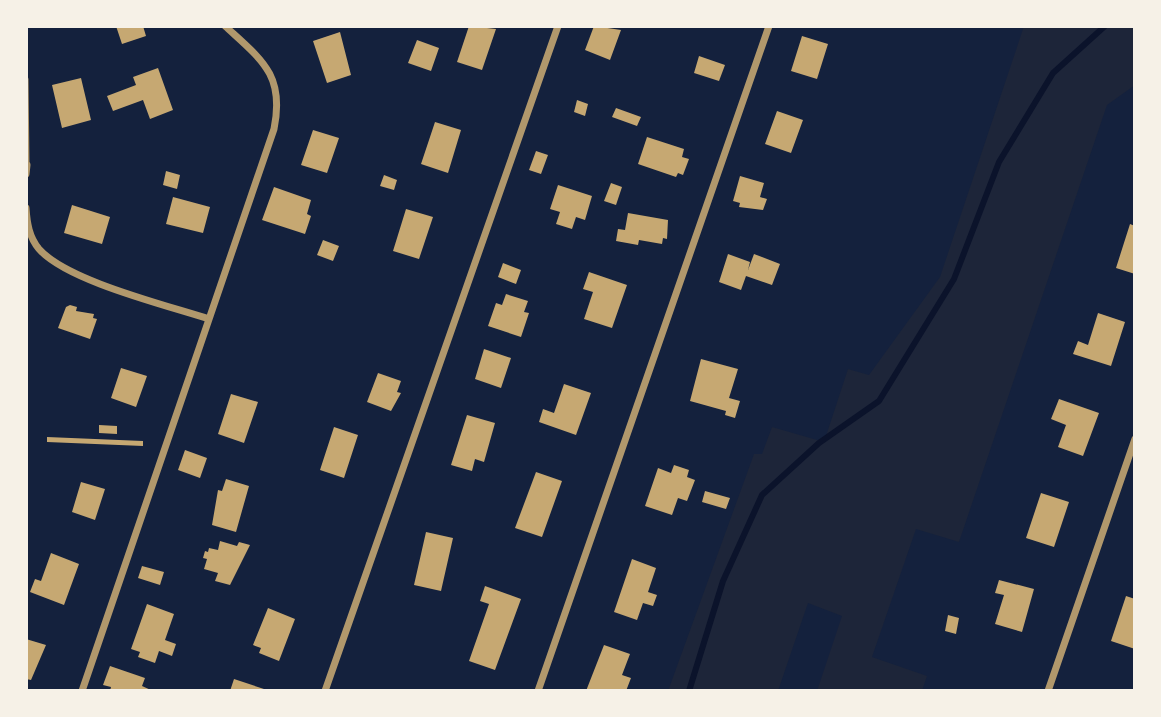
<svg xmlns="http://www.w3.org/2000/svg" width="1161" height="717" font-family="'Libre Baskerville',serif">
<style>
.green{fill:#1d2539}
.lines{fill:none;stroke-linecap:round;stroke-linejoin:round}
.stream{stroke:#0b132b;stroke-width:6}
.building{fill:#c6a872}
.service{stroke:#b1986c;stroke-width:5}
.minor{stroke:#b1986c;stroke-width:7}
</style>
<rect width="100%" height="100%" fill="#14213d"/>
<!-- green -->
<path class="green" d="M1024,26H1135V85L1107,105L959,542L916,529L872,657L927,676L922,691H817L842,616L808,603L778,691H668L754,454H762L772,427L824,442L848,369L869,375L940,277Z"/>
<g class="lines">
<!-- stream -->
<path class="stream" d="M689,691L723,581L762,495L819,443L879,401L954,279L999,162L1053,73L1105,26"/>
</g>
<!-- building -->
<path class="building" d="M116,26H143L146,36L122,44Z
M469,26L496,29L482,70L457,62Z
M594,26L621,30L610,60L585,50Z
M340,32L351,75L327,83L313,41Z
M802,36L828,44L817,79L791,71Z
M417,40L439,48L431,71L408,63Z
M699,56L725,65L719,81L694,73Z
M158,68L173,110L150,119L143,100L113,111L107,96L136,85L133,77Z
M81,78L91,120L62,128L52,85Z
M577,100L588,104L585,116L574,112Z
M616,108L641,117L637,126L612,117Z
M777,111L803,120L791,153L765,144Z
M435,122L461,130L448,173L421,164Z
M313,130L339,138L327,173L301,165Z
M647,137L684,149L682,157L689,159L683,175L678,173L676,177L638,164Z
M536,151L548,155L541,174L529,170Z
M166,171L180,175L177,189L163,185Z
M384,175L397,180L394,190L380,186Z
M740,176L764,183L760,197L767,199L763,210L739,207L740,203L733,201Z
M611,183L622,187L616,205L604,201Z
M558,185L592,196L585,220L576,217L572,229L556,224L560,212L550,209Z
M274,187L311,200L307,214L311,216L305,234L262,220Z
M173,197L210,207L203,233L166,224Z
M72,205L110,217L102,244L64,233Z
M406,209L433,217L419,259L393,251Z
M628,213L668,220L667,239L663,238L662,244L639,240L638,245L616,241L618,229L625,230Z
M1130,224L1135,226V274L1116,268Z
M323,240L339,246L333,261L317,255Z
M728,254L750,262L748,270L754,254L780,264L772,285L746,276L741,290L719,282Z
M503,263L521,270L516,284L498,277Z
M589,272L627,285L612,328L584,319L593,292L583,289Z
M506,294L528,301L524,312L529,313L521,337L488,326L496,303L502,305Z
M70,305L77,307L76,311L94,314L93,318L97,319L90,339L58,328L66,307Z
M1098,313L1125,322L1111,366L1073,354L1078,341L1088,345Z
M484,349L511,358L501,388L475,379Z
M701,359L738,369L729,398L740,401L735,418L725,415L726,411L690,401Z
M121,368L147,376L136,407L111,398Z
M378,373L401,381L397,392L401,393L391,411L367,402Z
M564,384L591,393L576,435L539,422L543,409L554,413Z
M231,394L258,402L244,443L218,434Z
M1059,399L1099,413L1083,456L1058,447L1066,425L1051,419Z
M467,415L495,423L484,462L475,459L472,471L451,465Z
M99,425L117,426V434L99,433Z
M334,427L358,435L344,478L320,470Z
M47,437L143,441V446L47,442Z
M185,450L207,458L200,478L178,470Z
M674,465L689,470L687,477L695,480L687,501L678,498L672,515L645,506L658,468L671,473Z
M536,472L562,481L542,537L515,528Z
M226,479L249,486L236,532L212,525L218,490L222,491Z
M81,482L105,489L95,520L72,512Z
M705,491L730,498L726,509L702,502Z
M1041,493L1069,502L1054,547L1026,538Z
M426,532L453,538L441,591L414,585Z
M220,541L237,546L239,542L250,545L230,585L215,581L218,573L204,569L207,559L203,558L205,551L208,552L209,548L218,550Z
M51,553L79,564L64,605L30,592L35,579L41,581Z
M632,559L656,568L648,592L657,595L653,606L643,603L637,620L614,612Z
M142,566L164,572L160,585L138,578Z
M999,580L1034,589L1022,632L995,624L1004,595L995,593Z
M485,586L521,599L495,670L469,661L489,604L480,601Z
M1126,596L1135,599V649L1111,641Z
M147,604L174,614L165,640L176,644L172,656L159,651L155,663L138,657L140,652L131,649Z
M268,608L295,619L279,661L259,653L261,648L253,645Z
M948,615L959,618L956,634L945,631Z
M26,639L46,645L31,680L26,679Z
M604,645L630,654L622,675L631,678L626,691H586Z
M110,666L145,678L142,686L153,691H110L111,687L103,685Z
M234,679L267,690L266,691H230Z"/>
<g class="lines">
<!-- service -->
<path class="service" d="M26,79L27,165"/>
<!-- minor -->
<path class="minor" d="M26,174L27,165
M26,208C27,223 29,237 39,249C67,281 166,305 209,319
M82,691L274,129C285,75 262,60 225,26
M325,691L558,26
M538,691L769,26
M1048,691L1135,439"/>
</g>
<!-- border -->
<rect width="1161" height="717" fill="none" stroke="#f6f1e7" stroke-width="56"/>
</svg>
